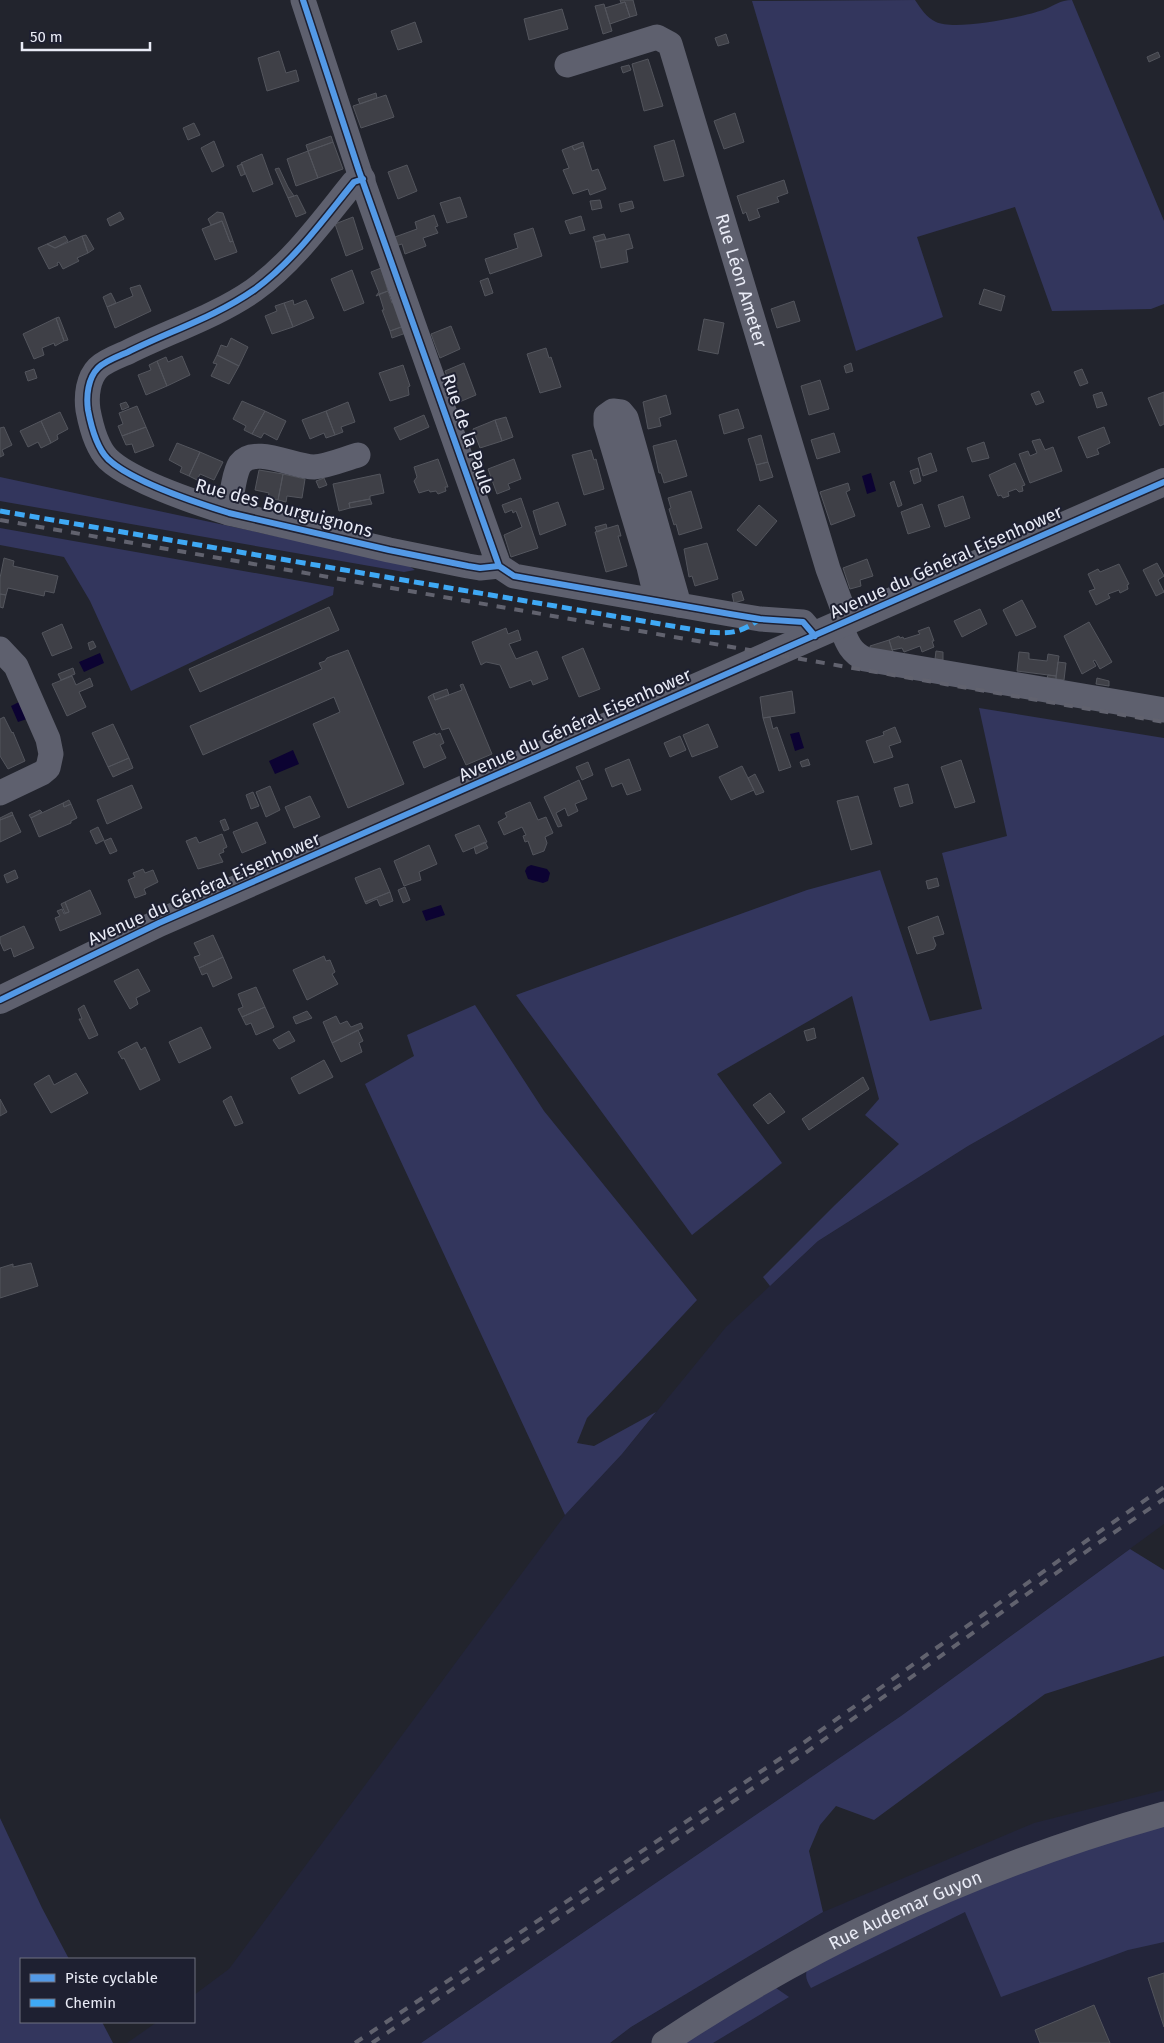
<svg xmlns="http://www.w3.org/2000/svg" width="1164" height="2043" font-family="'Fira Sans',sans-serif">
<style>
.built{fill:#23253a}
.green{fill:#33365d}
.water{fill:#0c0332}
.building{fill:#3f4047;stroke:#53555d}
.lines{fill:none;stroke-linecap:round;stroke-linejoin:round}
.minor{stroke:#5e606e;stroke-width:25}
.major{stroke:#5e606e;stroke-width:28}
.rail{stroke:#61626e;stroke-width:4;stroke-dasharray:9 9;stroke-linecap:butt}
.quiet{stroke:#3fa9f5;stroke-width:5;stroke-dasharray:10 5;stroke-linecap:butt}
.cycleway-casing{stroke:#1e2031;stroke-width:9}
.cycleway{stroke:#5399e6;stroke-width:6}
.labels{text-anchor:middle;stroke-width:4;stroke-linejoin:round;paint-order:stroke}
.street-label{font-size:18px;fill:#e9ebf6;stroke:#1e2031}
</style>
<rect width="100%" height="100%" fill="#22242d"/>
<!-- built -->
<path class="built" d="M1164,1035V1524L901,1716L421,2043H127L157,2022H194V1995L229,1969L565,1515L622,1454L726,1327L818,1241L968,1146Z
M1164,1790V2043H610L631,2027L823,1912L1034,1823Z"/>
<!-- green -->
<path class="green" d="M915,0C921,9 926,17 936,22C955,31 1023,17 1043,10C1054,6 1060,0 1072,0L1164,221V304L1151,309L1052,311L1015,207L917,237L943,317L856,351L752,1Z
M0,477L406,564L415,570L404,572L0,501Z
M0,528L334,587L333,595L131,691L90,601L64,557L0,545Z
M979,708L1164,738V1035L968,1146L818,1241L770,1286L763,1277L835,1205L899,1144L865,1115L879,1099L852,996L717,1074L782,1163L692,1235L516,995L807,890L880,870L930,1021L982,1009L942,853L1007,836Z
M475,1005L544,1111L697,1300L587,1418L577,1443L594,1446L656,1412L622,1454L565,1515L365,1084L414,1056L407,1035Z
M1130,1549L1164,1570V1656L1045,1694L874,1820L836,1806L820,1825L809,1851L823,1912L631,2027L610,2043H421L901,1716Z
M0,1818L42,1908L69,1959H21V2022H102L113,2043H0Z
M1164,1824V1942L1128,1950L1001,1997L965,1912L811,1988C806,1980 804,1974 809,1966L955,1897L1037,1865Z
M776,1988L789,1997L713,2043H682Z"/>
<!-- water -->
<path class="water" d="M871,473L876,491L867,494L862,476Z
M100,653L104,663L84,672L79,662Z
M19,702L27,719L18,722L11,706Z
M799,732L804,748L795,751L790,734Z
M293,750L299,764L275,774L269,761Z
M531,865L547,869L550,873L548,881L543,883L528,879L525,871L527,867Z
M441,905L445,915L426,921L422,911Z"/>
<!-- building -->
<path class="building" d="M620,0H633L637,15L630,17L625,2L621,3Z
M625,2L630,17L610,24L605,8Z
M604,4L612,31L603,34L595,6Z
M562,9L568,29L529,40L524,19Z
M415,22L422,42L398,50L391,31Z
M726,34L729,43L718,46L715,38Z
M279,51L286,73L296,70L299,81L267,91L258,58Z
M1158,52L1160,57L1149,62L1147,57Z
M648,59L663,106L644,111L632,64Z
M629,65L631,70L623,73L621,67Z
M376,93L377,98L360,104L358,99Z
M386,95L394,117L361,128L353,106Z
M735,113L744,142L724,149L714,121Z
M194,123L200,135L188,140L183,128Z
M331,136L333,142L308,151L306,145Z
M674,140L684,176L664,181L654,146Z
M214,141L224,166L212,172L201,148Z
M333,142L343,169L318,178L308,151Z
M583,142L584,146L574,150L572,146Z
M572,146L574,150L584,146L592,171L598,169L606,189L590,195L588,189L573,194L563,170L569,168L562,150Z
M308,151L318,178L296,186L287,159Z
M262,154L273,184L253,192L241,163Z
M242,164L245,174L241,176L237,166Z
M407,165L417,191L398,199L388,172Z
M279,168L288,187L294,196L288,198L275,169Z
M784,180L788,193L777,197L779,202L757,209L760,217L749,221L746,212L743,214L737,196Z
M297,195L306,213L296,217L288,198Z
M460,197L467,217L447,223L440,203Z
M600,200L602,208L592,210L590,201Z
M632,201L634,208L621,212L619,204Z
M120,212L124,219L110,226L107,219Z
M217,212L223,213L233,241L230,242L222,221L211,225L208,219Z
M434,215L438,226L435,227L438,233L423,238L426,246L405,254L402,244L395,246L392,238L417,229L415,222Z
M581,216L585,230L570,234L565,221Z
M353,217L363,249L346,256L335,224Z
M222,221L230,242L233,241L237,252L215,260L202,229Z
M533,228L542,256L490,274L485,259L518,248L514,234Z
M604,234L606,239L595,242L593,237Z
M629,234L633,248L626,250L628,262L601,268L595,242Z
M86,235L94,249L88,253L82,236Z
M65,236L68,241L55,248L47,244Z
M82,236L88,253L77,258L79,261L63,269L59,262L57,263L58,265L49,269L38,248L47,244L55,248Z
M381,268L388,291L376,296L379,292L371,272Z
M352,270L364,303L344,311L331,279Z
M488,278L493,293L485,296L480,281Z
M140,285L151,311L115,328L107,307L133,296L130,288Z
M984,289L1005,296L1001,311L979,304Z
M388,291L392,303L395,302L404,326L390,331L382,310H384L379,294Z
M111,293L116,303L107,307L103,297Z
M293,300L294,305L306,300L314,318L293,327L284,303Z
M794,301L800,321L777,328L771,309Z
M284,303L293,327L272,334L265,316L277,311L275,306Z
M59,317L68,340L64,341L56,318Z
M56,318L64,341L55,346L54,343L42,348L44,355L34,359L23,334Z
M704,319L724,323L718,354L698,350Z
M404,326L406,333L392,338L390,331Z
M451,326L460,349L440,358L431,334Z
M231,338L248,347L239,366L217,355L221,345L227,347Z
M546,348L549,358L551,357L561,387L540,393L527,354Z
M217,355L239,366L229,384L211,376L217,364L213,363Z
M182,356L190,375L167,386L157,361L166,357L168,362Z
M157,361L167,386L146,395L138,375L151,370L149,365Z
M464,363L476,395L457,403L445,371Z
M851,363L853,371L846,373L844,366Z
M403,365L410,386L408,387L409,395L390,401L379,373Z
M34,369L37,378L28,381L25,372Z
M1082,369L1088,383L1080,386L1074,372Z
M820,380L829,409L809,415L801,386Z
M1039,391L1044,402L1036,405L1031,394Z
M1102,392L1107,405L1097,408L1093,395Z
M1164,392V424L1160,426L1148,398Z
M666,395L671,414L659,418L661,426L648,429L643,402Z
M242,401L265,411L252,434L244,430L246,426L233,419Z
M126,402L129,407L122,410L120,404Z
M348,402L355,422L341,427L343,432L335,435L326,411Z
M137,406L146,427L122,436L118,426L123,424L119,413Z
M738,409L744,428L724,434L719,415Z
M265,411L286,421L277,440L264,433L261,438L252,434Z
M326,411L335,435L326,438L324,433L310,439L302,420Z
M60,412L68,429L57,435L58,439L51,443L41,421Z
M424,415L429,427L400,440L394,428Z
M506,417L513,437L502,441L495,420Z
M495,420L502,441L480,448L473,429Z
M41,421L51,443L41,448L38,442L28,447L20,431Z
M4,427L12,445L2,450L4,455L0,457V428Z
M146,427L154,446L135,453L132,444L126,445L122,436Z
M1104,427L1110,443L1097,449L1099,454L1087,458L1078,437Z
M834,433L840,452L817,459L811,440Z
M761,435L768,462L756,465L748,439Z
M1040,439L1045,450L1053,447L1062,471L1030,483L1019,454L1028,451L1030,456L1037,453L1032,441Z
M676,440L687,476L664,483L661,473H659L653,446Z
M984,442L989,458L972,462L967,448Z
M177,443L200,452L189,476L180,472L182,467L169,460Z
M591,450L594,460L596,459L604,489L584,495L572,455Z
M200,452L223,462L214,480L200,474L197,480L189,476Z
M931,453L937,471L923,476L918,458Z
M438,459L448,487H445L446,491L438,494L436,491L430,492L429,490L419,493L414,481L417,477L414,467Z
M514,459L521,479L508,484L510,489L497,494L488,469Z
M768,462L773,477L760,481L756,465Z
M1015,463L1025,485L1022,486L1023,491L1019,492L1016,489L1008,492L1009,496L1003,498L1001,495L998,496L989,475Z
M918,468L921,481L914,484L910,471Z
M259,470L283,474L278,500L268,498L269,493L255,490Z
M283,474L305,479L302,498L287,496L286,502L278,500Z
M380,474L384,493L370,496V499L349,503L350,508L339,511L333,484Z
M324,478L327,485L319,488L316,481Z
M894,481L902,505L898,507L890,483Z
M848,483L850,490L846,492L855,516L831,525L820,492Z
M691,491L702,528L679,535L676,524L674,525L669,509L671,508L668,498Z
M963,496L970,518L945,527L938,505Z
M521,498L538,548L511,557L504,535L522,527L516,511L513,513L512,510L505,513L502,505Z
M370,499L372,504L350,508L349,503Z
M558,502L566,525L540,535L533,511Z
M922,504L930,527L908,534L901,512Z
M759,505L777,521L756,546L737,530Z
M606,524L607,528L597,532L595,527Z
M618,525L621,536H618L627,566L606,572L595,532Z
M707,543L718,579L695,586L692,576L689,577L684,549Z
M4,558L14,561L13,566L58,576L54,593L45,591L44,596L8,588L6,595L0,594V578Z
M867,559L873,576L860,580L861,586L850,589L843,568Z
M1157,563L1164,576L1158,580L1164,592L1156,596L1143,570Z
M1119,564L1129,584L1127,585L1128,589L1120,593L1119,590L1108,594L1110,598L1096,605L1089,591L1095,589L1088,574L1098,569L1100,572Z
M741,591L744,600L734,603L732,594Z
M0,594L6,595L3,608L0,607Z
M1022,600L1036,627L1016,636L1003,610Z
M329,607L339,630L200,692L189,669Z
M980,609L987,624L962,637L954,621Z
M1089,622L1112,662L1100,669L1095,660L1093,661L1096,666L1082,674L1064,636Z
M62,624L72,648L52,656L42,633Z
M929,627L934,641H932L934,647L922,652L920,646L904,652L902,648L892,650L889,640L899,636L900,638L903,637L904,639L920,634L918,631Z
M506,628L508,634L518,630L521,640L509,644L516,659L537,651L548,679L533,685L531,680L510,688L500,665L486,662L481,665L472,642Z
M889,640L894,655L871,651L870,646Z
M93,641L96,647L90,650L88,643Z
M583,648L600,689L579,697L562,657Z
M348,650L404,784L348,808L313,724L340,712L334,697L203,755L190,726L322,669L319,663L325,661L327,658Z
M936,651L943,652V660L935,659Z
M1019,652L1029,653V659L1047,661L1048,654L1059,656L1056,676L1017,671Z
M1058,662L1066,663L1064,680L1056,679Z
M73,668L75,674L61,680L58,674Z
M1048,675L1056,676V679L1047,678Z
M72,676L76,685L90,678L93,686L79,692L86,707L67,716L52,684Z
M1097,678L1109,681V686L1096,684Z
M463,684L492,754L466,765L449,728L442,730L428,697L433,694L435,700L462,690L460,685Z
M447,689L449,695L435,700L433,694Z
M792,691L795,713L763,718L760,697Z
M4,717L12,733L13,732L25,761L8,769L0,756V719Z
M770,717L773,729L777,727L791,767L779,771L763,718Z
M113,724L129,758L108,767L92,733Z
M708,724L718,747L692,757L683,735Z
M895,727L901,742L889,746L893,757L874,763L866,741L884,735L883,732Z
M435,733L436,735L440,733L444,743L440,745L446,758L424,768L413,742Z
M680,736L686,750L670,757L664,743Z
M129,758L133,768L113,777L108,767Z
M629,759L641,790L627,795L622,783L612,787L605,769Z
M808,759L810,765L802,767L800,762Z
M961,760L975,802L955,808L941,767Z
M588,762L593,775L582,780L576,767Z
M742,766L754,790L731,800L719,777Z
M755,774L764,792L756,795L748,778Z
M579,780L587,799L575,804L578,811L568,816L565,808L556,813L562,826L558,827L544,797Z
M908,784L913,803L900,807L894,788Z
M132,785L142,808L107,824L97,800Z
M270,786L280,810L266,817L256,792Z
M253,792L259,806L251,809L246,795Z
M310,796L320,817L294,828L285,807Z
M858,796L872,844L851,850L837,801Z
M69,800L71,804L64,807L63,803Z
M530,802L538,820L546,817L553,833L545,837L547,843L544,851L533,855L528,841L525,842L523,836L526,835L522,827L504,835L498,822L507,817L505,813Z
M63,803L64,807L71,804L77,818L71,821V823L39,837L31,818Z
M40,810L42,812L31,818L29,815Z
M12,812L13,815L0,820V818Z
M13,815L21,832L0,842V820Z
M225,819L229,829L224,831L220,821Z
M257,822L266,843L242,853L233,832Z
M479,825L487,842L463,852L455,835Z
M98,827L104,840L96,844L90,831Z
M222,834L227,847L223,849L224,852L219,854L223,862L198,869L186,841L196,837L199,843Z
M111,838L117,851L110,854L104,841Z
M485,842L488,848L476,854L474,847Z
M429,845L437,864L419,872L421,880L404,886L394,861Z
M380,868L390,892L365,902L355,878Z
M143,869L145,873L153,870L158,882L144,889L146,894L135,898L128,880L135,877L133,873Z
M15,870L18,878L7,883L4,875Z
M937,878L939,886L928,889L926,881Z
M405,887L410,900L403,903L398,890Z
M90,890L101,914L60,931L55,918L60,916L57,911L62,909L64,914L69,912L65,902Z
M390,892L393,901L380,906L377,899L366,904L365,902Z
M65,902L69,912L65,913L61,904Z
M938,916L944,934L933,937L936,945L934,949L917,954L908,927Z
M24,926L34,948L14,957L11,948L4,951L0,942V937Z
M213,935L223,957L199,968L194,957L200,955L194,943Z
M324,956L326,961L330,960L335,972L332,974L338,984L307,1000L293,970Z
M223,957L232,978L213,987L207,973L202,975L199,968Z
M138,969L150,991L136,998L138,1004L130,1009L114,981Z
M256,987L265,1007L242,1017L238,1009L243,1007L238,994Z
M84,1005L98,1035L89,1039L79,1019H82L78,1009Z
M265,1007L274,1027L256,1035L251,1023L246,1025L242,1017Z
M307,1011L312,1018L296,1024L293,1017Z
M336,1016L340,1024L347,1021L351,1027L361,1023L363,1028L332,1043L323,1022Z
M201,1027L211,1048L179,1063L169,1042Z
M814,1028L816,1038L807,1041L804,1031Z
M358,1030L363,1041L359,1043L362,1052L341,1062L332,1043Z
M289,1031L295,1041L279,1049L273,1040Z
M137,1042L141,1050L145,1047L160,1080L140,1090L124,1058L122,1059L118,1052Z
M324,1060L333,1077L299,1094L291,1078Z
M76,1073L88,1093L51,1113L34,1084L49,1075L54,1085Z
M863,1077L869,1089L809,1130L802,1119Z
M770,1093L785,1112L768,1124L753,1105Z
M231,1096L243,1123L235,1126L223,1101Z
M0,1099L7,1112L0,1116Z
M31,1263L38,1286L0,1298V1268L13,1264V1267Z
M1164,1973V2027L1148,1978Z
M1094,2005L1110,2043H1040L1035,2030Z"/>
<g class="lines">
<!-- minor -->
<g class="minor">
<path d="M303,0L359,171L499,566L514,576L525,578L730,614L760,619L803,622L815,636"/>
<path id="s1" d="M567,65L657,37L670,44L828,569L847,620"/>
<path d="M363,179L354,182C323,220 294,261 254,290C215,317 170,331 128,352C119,356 105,361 98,368C88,378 86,396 88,410C91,426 97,448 108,459C131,481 197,503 229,513L389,550L468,566L480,568L499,566"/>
<path d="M229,513C231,500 234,473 240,464C254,445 294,467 314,467C328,466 344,459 358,455"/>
<path d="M657,601L649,567L606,424V416L613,411L621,412L626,418L679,605"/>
<path d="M840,624C846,639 849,652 865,659L1164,710"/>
<path d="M0,649L16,666L48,739L51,754L48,768L42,773L0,793"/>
<path id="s2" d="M664,2043C818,1940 986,1864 1164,1814"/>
</g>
<!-- major -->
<path class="major" d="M0,1000L159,923L1164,482"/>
<!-- rail -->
<path class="rail" d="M0,520L1164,722
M355,2043L799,1746L1089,1539L1164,1487
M372,2043L804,1754L1094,1546L1164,1499"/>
<!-- quiet -->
<path class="quiet" d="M0,511L707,632C732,634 740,633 760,619"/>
<!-- cycleway casing -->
<g class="cycleway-casing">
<path id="cycleway" d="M303,0L359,171L499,566L514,576L525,578L730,614L760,619L803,622L815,636
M363,179L354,182C323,220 294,261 254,290C215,317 170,331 128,352C119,356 105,361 98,368C88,378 86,396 88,410C91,426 97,448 108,459C131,481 197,503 229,513L389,550L468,566L480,568L499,566
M0,1000L159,923L1164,482"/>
</g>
<!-- cycleway -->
<use href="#cycleway" class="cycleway"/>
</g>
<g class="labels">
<!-- street labels -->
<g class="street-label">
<text dy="6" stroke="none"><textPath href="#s1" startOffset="356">Rue Léon Ameter</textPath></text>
<text transform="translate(468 434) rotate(71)" y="6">Rue de la Paule</text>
<text transform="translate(284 508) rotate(15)" y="6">Rue des Bourguignons</text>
<text transform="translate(946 562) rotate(-24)" y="6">Avenue du Général Eisenhower</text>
<text transform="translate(575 725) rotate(-24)" y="6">Avenue du Général Eisenhower</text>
<text transform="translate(204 889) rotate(-24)" y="6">Avenue du Général Eisenhower</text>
<text dy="6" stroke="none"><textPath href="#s2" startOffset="276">Rue Audemar Guyon</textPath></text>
</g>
</g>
<!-- legend -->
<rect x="20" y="1958" width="175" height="65" fill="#1e2031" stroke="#6f7180"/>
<rect x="30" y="1974" width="25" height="8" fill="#5399e6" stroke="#6f7180"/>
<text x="65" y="1983" font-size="15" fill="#e9ebf6">Piste cyclable</text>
<rect x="30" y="1999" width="25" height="8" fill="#3fa9f5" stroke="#6f7180"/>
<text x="65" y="2008" font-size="15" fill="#e9ebf6">Chemin</text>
<!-- scale -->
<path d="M22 42v8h128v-8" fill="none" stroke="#e9ebf6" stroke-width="2.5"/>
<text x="30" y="42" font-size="15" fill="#e9ebf6" stroke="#1e2031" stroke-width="4" paint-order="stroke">50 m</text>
</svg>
